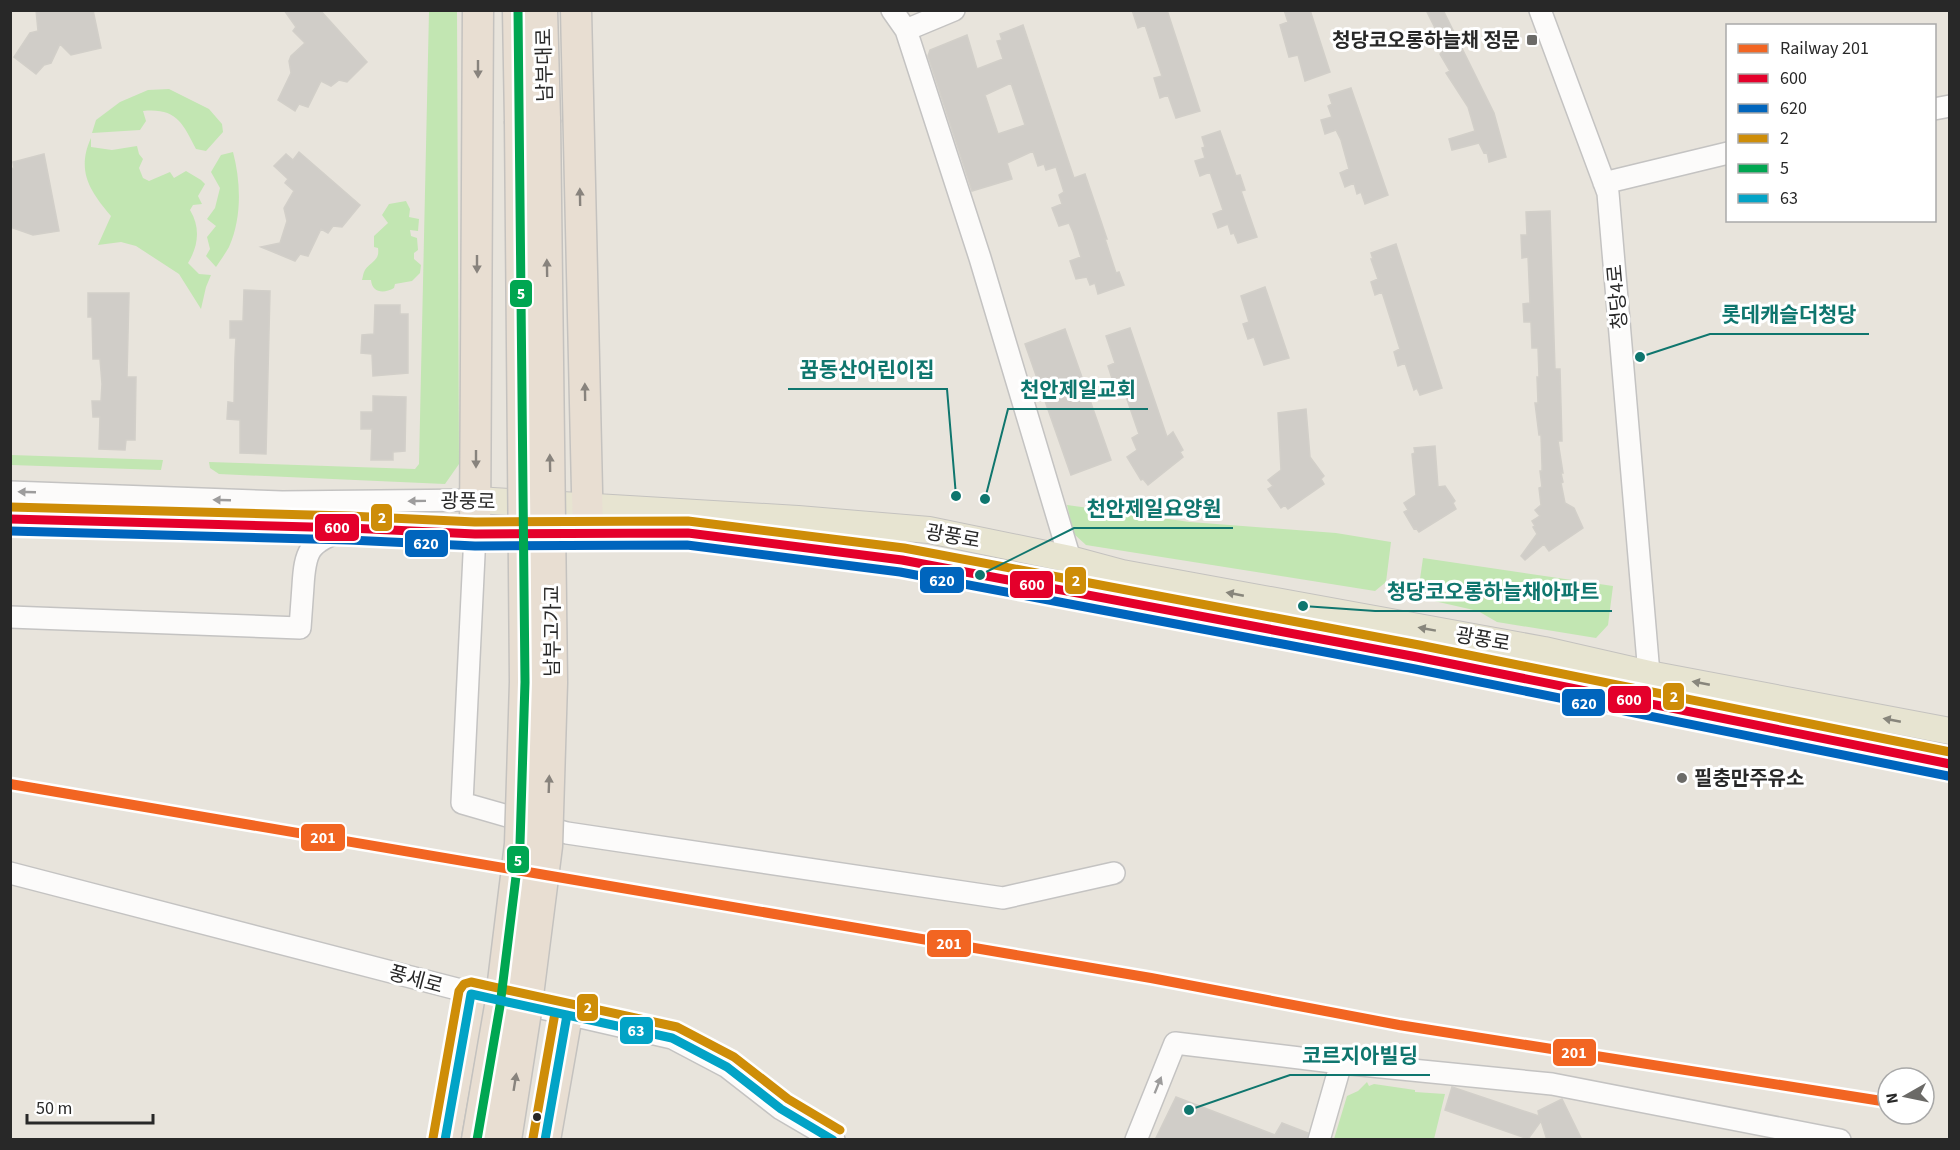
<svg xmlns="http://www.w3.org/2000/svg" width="1960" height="1150" font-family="'Source Sans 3','Noto Sans KR',sans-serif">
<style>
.green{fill:#c2e6b2}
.building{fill:#d0cdc8;stroke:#d2cfc9;stroke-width:1.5;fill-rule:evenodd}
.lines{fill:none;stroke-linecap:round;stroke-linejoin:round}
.minor-casing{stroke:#c4c3c2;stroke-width:24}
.major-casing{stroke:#c4c2bf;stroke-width:28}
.highway-casing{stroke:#c4c2bf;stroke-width:33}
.minor{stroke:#fcfbfa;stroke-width:21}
.major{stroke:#e7e4d1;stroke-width:26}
.highway{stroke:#e8ded2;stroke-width:30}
.highway-bridge-casing{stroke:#c4c2bf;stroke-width:33;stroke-linecap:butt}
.highway-bridge{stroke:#e8ded2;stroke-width:30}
.bus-1-casing{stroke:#fff;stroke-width:14}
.bus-2-casing{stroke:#fff;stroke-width:14}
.bus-3-casing{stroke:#fff;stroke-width:14}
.bus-4-casing{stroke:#fff;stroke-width:14}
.bus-5-casing{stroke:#fff;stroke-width:14}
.bus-1{stroke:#e4002b;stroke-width:9}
.bus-2{stroke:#0065bd;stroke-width:9}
.bus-3{stroke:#ce8d08;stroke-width:9}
.bus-4{stroke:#00a651;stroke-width:9}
.bus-5{stroke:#02a3c6;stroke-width:9}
.rail-1-casing{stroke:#fff;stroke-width:15}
.rail-1{stroke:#f26522;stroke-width:10}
.oneway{fill:#88837d}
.oneway2{fill:#9d9c9c}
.oneway3{fill:#88867c}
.poi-dot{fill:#6b6a67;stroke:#fff;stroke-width:2}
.bus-dot{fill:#282828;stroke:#fff;stroke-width:2}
.labels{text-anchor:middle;stroke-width:6;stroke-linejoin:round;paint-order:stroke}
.poi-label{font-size:20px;font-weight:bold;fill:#282828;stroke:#fff;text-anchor:end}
.street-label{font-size:20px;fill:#282828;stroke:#fff}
.leader{fill:none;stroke:#0f766e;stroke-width:2}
.callout-dot{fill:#0f766e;stroke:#fff;stroke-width:2}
.callout-label{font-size:21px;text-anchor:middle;font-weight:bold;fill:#0f766e;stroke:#fff;stroke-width:6;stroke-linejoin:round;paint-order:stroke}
.line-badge{stroke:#fff;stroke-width:2}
.badge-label{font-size:16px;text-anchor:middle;font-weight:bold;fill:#fff}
</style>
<rect width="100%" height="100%" fill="#e8e4dc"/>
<!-- green -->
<path class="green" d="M429,11H457L459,464L445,484L219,474L210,468L209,462L415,469L419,464Z
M169,89L209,109L222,124L223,132L206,151L196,149C182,122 176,108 143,111L146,121L140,130L92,133L96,120L120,102L148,90Z
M91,138V147L112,150L137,146L139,154L143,159L139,168L143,178L149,181L170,172L174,178L186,171L201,180L205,184L198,196L202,204L193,205L190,210C201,228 198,247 188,263L199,274L211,275L206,287L201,309L179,274L136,246L121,242L98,245L111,216C90,191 76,171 91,138Z
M233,152C241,182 242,218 229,247C225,254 220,261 216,267L206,256L210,249L207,237L216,226L207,219L215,208L220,188L211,172L221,155Z
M406,201L410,209L409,217L419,219L418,231L410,230L411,236L417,238L418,250L414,253V259L421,265L420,273L412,281L395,284L394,288C384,294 372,293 371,280H362C363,277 363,273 365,270C371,261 380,261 378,248L374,247V236L388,223L382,215L389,204Z
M11,455L163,460L161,470L11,465Z
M1067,505L1190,522L1336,533L1391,542L1386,582L1375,591L1086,545L1074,534Z
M1423,558L1613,586L1608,625L1596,638L1497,622L1478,611L1421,598L1419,586Z
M1367,1082L1369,1086L1374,1084L1415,1090V1092L1445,1094L1434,1139H1334L1347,1096L1358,1091Z"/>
<!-- building -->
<path class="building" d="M36,10H93L101,48L71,55L60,44L51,63L44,65L36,74L14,57L30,33L38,31Z
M284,10H320L367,62L347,82L339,80L331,86L321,81L308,107L299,104L295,111L278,100L291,73L289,61L291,56L305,43L293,31L296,27Z
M1132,10H1167L1200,111L1176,118L1168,95L1160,98L1154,78L1162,76L1145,25L1138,28Z
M1284,10H1310L1330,72L1305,81L1298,55L1289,57L1280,25L1288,22Z
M1426,10H1443L1494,113L1506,157L1489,162L1487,152L1484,153L1479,143L1452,150L1449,139L1475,131L1468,107L1446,73L1450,71L1440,54L1442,52L1439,46L1443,44Z
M1023,25L1074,178L1085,174L1107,239H1105L1116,273L1119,272L1124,285L1098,294L1095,283L1090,285L1087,277L1076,279L1070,261L1081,257L1073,232L1069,223L1059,226L1052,208L1062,204L1059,195L1064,192L1056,167L1046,170L1044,164L1038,166L1033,151L1007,163L1012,179L972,191L928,56L930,50L967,35L977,69L1003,59L997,41L1002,40L1000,34ZM1011,83L1025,125L998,134L985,95Z
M1351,88L1388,195L1365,204L1361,192L1357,194L1354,183L1345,187L1340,173L1349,169L1341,140L1336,130L1325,134L1321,120L1332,117L1328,106L1332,104L1329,95Z
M1220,131L1236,176L1240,175L1245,190L1241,191L1257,237L1238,243L1234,233L1231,234L1228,224L1218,228L1213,214L1223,210L1220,201L1210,172L1200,176L1195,161L1205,158L1202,148L1205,147L1202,137Z
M299,152L360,205L342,227L333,226L328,233L321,229L308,256L300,254L295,261L261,247L280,243L287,221L284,208L294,191L285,183L288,179L274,166L286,154L293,160Z
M44,154L59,231L33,235L10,227V169L14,168L13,162Z
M1550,211L1555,369H1560L1562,441H1558L1563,473H1561L1563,482L1561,483L1565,503L1574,508L1583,528L1549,551L1544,544L1525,560L1521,556L1537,534L1533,527L1535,526L1532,521L1540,516L1535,510L1541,505L1539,488L1542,487L1540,471H1542V465L1541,435H1539L1535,403H1538L1537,377H1539L1538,348H1532L1531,322H1524L1523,304L1530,303L1528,257L1522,258L1521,235H1527L1526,212Z
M1396,244L1442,388L1420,395L1417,388L1414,390L1405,363L1398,366L1394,352L1400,349L1382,292L1375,295L1371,282L1378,279L1371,259H1373L1371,253Z
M1265,287L1289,358L1264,365L1254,337L1248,339L1243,324L1249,322L1241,296Z
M244,290L270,291L266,454L240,453V420L227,419L228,402L234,403L235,357L236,338H230V321H243Z
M88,293H129L127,377H136L135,440H126L125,450L99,449L100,417H93L92,401H101L102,384L100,359H93L92,317H88Z
M375,305H400V314H408V373L373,376L372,354L361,353L362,335L374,334Z
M1130,328L1167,437L1173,432L1183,450L1180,452L1183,457L1148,485L1143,479L1141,480L1127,457L1137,450L1132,438L1139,434L1122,385L1115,388L1108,366L1115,363L1106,336Z
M1065,329L1111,460L1071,475L1025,344Z
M373,396L406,397L405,451L393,452V460H371L372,429H361V412H373Z
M1306,409L1310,457L1324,476L1321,479L1324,484L1288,509L1285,505L1281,508L1268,489L1273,486L1268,480L1281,470L1278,413Z
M1435,446L1438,487L1445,486L1455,501L1453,503L1456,509L1419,532L1416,528L1414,529L1404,512L1408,510L1404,503L1416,495L1412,454L1415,453L1414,448Z
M1452,1087L1539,1116L1538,1111L1562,1099L1582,1140H1547L1541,1121L1528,1139L1445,1110Z
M1176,1097L1275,1135L1282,1123L1308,1133L1307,1140H1155Z"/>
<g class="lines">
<!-- minor casing -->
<g class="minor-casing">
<path id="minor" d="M892,10L906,30
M954,10L906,30L980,258L1070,559L1067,591
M1540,10L1608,193L1649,674L1645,702
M1934,109L1950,106
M1604,183L1728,153
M10,492L282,502L476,500
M10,519L349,528L475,534L462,803L567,833L1003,898L1114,873
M10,617L300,628C301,614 302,600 303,586C305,551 309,542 342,531
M10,873L484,996
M515,1002L672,1038L727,1067L781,1109L834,1140
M1136,1140L1175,1043L1341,1063
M1319,1140L1341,1063L1552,1084L1840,1140"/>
</g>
<!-- major casing -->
<g class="major-casing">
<path id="major" d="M476,500L798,519L929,530L1070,559L1122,573L1544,650L1649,674L1950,731
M475,534L688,533L902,560L1417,657L1950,764"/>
</g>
<!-- highway casing -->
<g class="highway-casing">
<path id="highway" d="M518,10L520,121
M542,10L545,120
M576,10L588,534
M475,534L478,10
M445,1140L471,994
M545,1140L567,1015"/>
</g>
<!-- minor -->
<use href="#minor" class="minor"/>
<!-- major -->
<use href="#major" class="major"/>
<!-- highway -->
<use href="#highway" class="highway"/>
<!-- highway-bridge casing -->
<g class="highway-bridge-casing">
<path id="highway-bridge" d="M477,1140L500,1006L520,844L525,682L520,121
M506,1140L526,1011L547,846L552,683L545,120"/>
</g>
<!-- highway-bridge -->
<use href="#highway-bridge" class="highway-bridge"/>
<!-- bus-1 casing -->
<g class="bus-1-casing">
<path id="bus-1" d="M10,519L349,528L475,534L688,533L902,560L1417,657L1950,764"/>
</g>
<!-- bus-2 casing -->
<g class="bus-2-casing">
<path id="bus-2" d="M10,531L349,540L475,546L687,545L900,572L1415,669L1948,776"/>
</g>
<!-- bus-3 casing -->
<g class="bus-3-casing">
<path id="bus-3" d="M10,507L349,516L475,522L688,521L904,548L1419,645L1950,752
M433,1138L459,991L464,984L471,982L677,1027L734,1057L788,1099L840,1130
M533,1138L555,1013"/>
</g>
<!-- bus-4 casing -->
<g class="bus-4-casing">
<path id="bus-4" d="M477,1140L500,1006L520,844L525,682L518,10"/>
</g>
<!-- bus-5 casing -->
<g class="bus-5-casing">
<path id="bus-5" d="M445,1140L471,994L672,1038L727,1067L781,1109L833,1140
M545,1140L567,1015"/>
</g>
<!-- bus-1 -->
<use href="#bus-1" class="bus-1"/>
<!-- bus-2 -->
<use href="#bus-2" class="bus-2"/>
<!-- bus-3 -->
<use href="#bus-3" class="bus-3"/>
<!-- bus-4 -->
<use href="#bus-4" class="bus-4"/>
<!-- bus-5 -->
<use href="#bus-5" class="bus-5"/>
<!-- rail-1 casing -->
<g class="rail-1-casing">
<path id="rail-1" d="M10,784L1151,978L1399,1025L1888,1102"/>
</g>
<!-- rail-1 -->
<use href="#rail-1" class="rail-1"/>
</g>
<!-- one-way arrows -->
<defs><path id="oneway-solid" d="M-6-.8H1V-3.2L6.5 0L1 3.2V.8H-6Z" transform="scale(1.5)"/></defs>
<g class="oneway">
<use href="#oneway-solid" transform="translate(478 69) rotate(90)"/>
<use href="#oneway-solid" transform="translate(580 197) rotate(-91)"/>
<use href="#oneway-solid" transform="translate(477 264) rotate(90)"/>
<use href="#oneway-solid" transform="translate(547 268) rotate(-91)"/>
<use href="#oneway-solid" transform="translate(585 392) rotate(-91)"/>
<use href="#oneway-solid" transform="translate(476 459) rotate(90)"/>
<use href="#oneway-solid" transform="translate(550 463) rotate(-91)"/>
<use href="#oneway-solid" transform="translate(549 784) rotate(-88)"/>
<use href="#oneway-solid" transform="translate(515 1082) rotate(-81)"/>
</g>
<g class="oneway2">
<use href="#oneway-solid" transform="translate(27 492) rotate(-178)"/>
<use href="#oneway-solid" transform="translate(222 500) rotate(-178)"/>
<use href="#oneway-solid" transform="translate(417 501) rotate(179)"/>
<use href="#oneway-solid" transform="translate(1158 1085) rotate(-68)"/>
</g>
<g class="oneway3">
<use href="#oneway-solid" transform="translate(1235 594) rotate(-169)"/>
<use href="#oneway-solid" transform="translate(1427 629) rotate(-170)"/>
<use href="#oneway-solid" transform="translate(1701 683) rotate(-169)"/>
<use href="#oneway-solid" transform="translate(1892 720) rotate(-169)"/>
</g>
<!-- markers -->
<g class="poi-dot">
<rect x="1526" y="34" width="12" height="12" rx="3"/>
<circle cx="1682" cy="778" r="6"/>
</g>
<circle class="bus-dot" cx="537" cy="1117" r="5"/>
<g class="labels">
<!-- poi labels -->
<g class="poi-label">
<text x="1520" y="47">청당코오롱하늘채 정문</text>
<text x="1694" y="785" text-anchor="start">필충만주유소</text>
</g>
<!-- street labels -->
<g class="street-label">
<text transform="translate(544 65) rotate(-91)" y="7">남부대로</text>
<text transform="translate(1617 297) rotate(-95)" y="7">청당4로</text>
<text transform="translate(468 501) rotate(1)" y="7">광풍로</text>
<text transform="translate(953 536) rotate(10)" y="7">광풍로</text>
<text transform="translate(552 631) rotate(-90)" y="7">남부고가교</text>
<text transform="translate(1483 639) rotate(10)" y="7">광풍로</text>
<text transform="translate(416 979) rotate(15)" y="7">풍세로</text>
</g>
</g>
<!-- callouts -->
<path class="leader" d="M1640 357L1710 334H1869M956 496L947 389H788M985 499L1008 409H1148M980 575L1074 528H1233M1303 606L1375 611H1612M1189 1110L1290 1075H1430"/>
<g class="callout-dot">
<circle cx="1640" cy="357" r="6"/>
<circle cx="956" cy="496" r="6"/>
<circle cx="985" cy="499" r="6"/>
<circle cx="980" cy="575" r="6"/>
<circle cx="1303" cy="606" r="6"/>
<circle cx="1189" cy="1110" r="6"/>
</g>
<g class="callout-label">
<text x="1789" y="322">롯데캐슬더청당</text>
<text x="867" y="377">꿈동산어린이집</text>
<text x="1078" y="397">천안제일교회</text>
<text x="1154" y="516">천안제일요양원</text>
<text x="1493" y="599">청당코오롱하늘채아파트</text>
<text x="1360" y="1063">코르지아빌딩</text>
</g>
<g class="line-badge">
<rect x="509" y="279" width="24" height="29" rx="6" fill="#00a651"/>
<rect x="370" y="503" width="23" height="29" rx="6" fill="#ce8d08"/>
<rect x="314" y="513" width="46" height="29" rx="6" fill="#e4002b"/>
<rect x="404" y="529" width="45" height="29" rx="6" fill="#0065bd"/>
<rect x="919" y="566" width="46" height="28" rx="6" fill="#0065bd"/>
<rect x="1064" y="566" width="23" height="29" rx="6" fill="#ce8d08"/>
<rect x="1009" y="570" width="45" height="29" rx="6" fill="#e4002b"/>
<rect x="1662" y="682" width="23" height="29" rx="6" fill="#ce8d08"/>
<rect x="1607" y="685" width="45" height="29" rx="6" fill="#e4002b"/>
<rect x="1561" y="688" width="45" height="29" rx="6" fill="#0065bd"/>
<rect x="300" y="823" width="46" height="29" rx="6" fill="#f26522"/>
<rect x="506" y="845" width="24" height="29" rx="6" fill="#00a651"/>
<rect x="926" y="929" width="46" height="29" rx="6" fill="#f26522"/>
<rect x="576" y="993" width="23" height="29" rx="6" fill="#ce8d08"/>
<rect x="619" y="1016" width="35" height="29" rx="6" fill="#02a3c6"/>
<rect x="1552" y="1038" width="45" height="29" rx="6" fill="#f26522"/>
</g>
<g class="badge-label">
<text x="521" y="299">5</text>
<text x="382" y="523">2</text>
<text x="337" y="533">600</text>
<text x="426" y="549">620</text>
<text x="942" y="586">620</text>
<text x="1076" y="586">2</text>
<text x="1032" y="590">600</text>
<text x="1674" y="702">2</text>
<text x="1629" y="705">600</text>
<text x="1584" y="709">620</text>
<text x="323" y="843">201</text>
<text x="518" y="866">5</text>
<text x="949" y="949">201</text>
<text x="588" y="1013">2</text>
<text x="636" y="1036">63</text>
<text x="1574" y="1058">201</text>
</g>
<!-- border -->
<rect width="1960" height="1150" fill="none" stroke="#282828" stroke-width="24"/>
<!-- legend -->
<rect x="1726" y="24" width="210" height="198" fill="#ffffff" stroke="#a9a9a9" stroke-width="1.5"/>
<rect x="1738" y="44" width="30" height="9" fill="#f26522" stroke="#a9a9a9" stroke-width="1.5"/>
<text x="1780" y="54" font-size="18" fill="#282828">Railway 201</text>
<rect x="1738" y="74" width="30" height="9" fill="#e4002b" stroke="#a9a9a9" stroke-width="1.5"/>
<text x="1780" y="84" font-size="18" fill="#282828">600</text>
<rect x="1738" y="104" width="30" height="9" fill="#0065bd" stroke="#a9a9a9" stroke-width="1.5"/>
<text x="1780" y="114" font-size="18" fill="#282828">620</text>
<rect x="1738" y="134" width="30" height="9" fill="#ce8d08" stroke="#a9a9a9" stroke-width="1.5"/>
<text x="1780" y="144" font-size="18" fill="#282828">2</text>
<rect x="1738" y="164" width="30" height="9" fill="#00a651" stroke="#a9a9a9" stroke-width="1.5"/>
<text x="1780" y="174" font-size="18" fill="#282828">5</text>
<rect x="1738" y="194" width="30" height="9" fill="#02a3c6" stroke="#a9a9a9" stroke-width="1.5"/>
<text x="1780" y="204" font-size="18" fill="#282828">63</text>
<!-- north arrow -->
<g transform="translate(1906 1096) rotate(261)"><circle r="28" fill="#ffffff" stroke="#a9a9a9" stroke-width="1.5"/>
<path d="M0-4.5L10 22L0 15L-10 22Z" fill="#6b6a67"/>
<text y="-9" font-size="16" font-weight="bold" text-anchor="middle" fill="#282828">N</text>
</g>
<!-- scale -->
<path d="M27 1114v9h126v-9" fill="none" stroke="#282828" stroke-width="3"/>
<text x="36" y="1114" font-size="18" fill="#282828" stroke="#ffffff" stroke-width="4.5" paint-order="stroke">50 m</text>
</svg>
